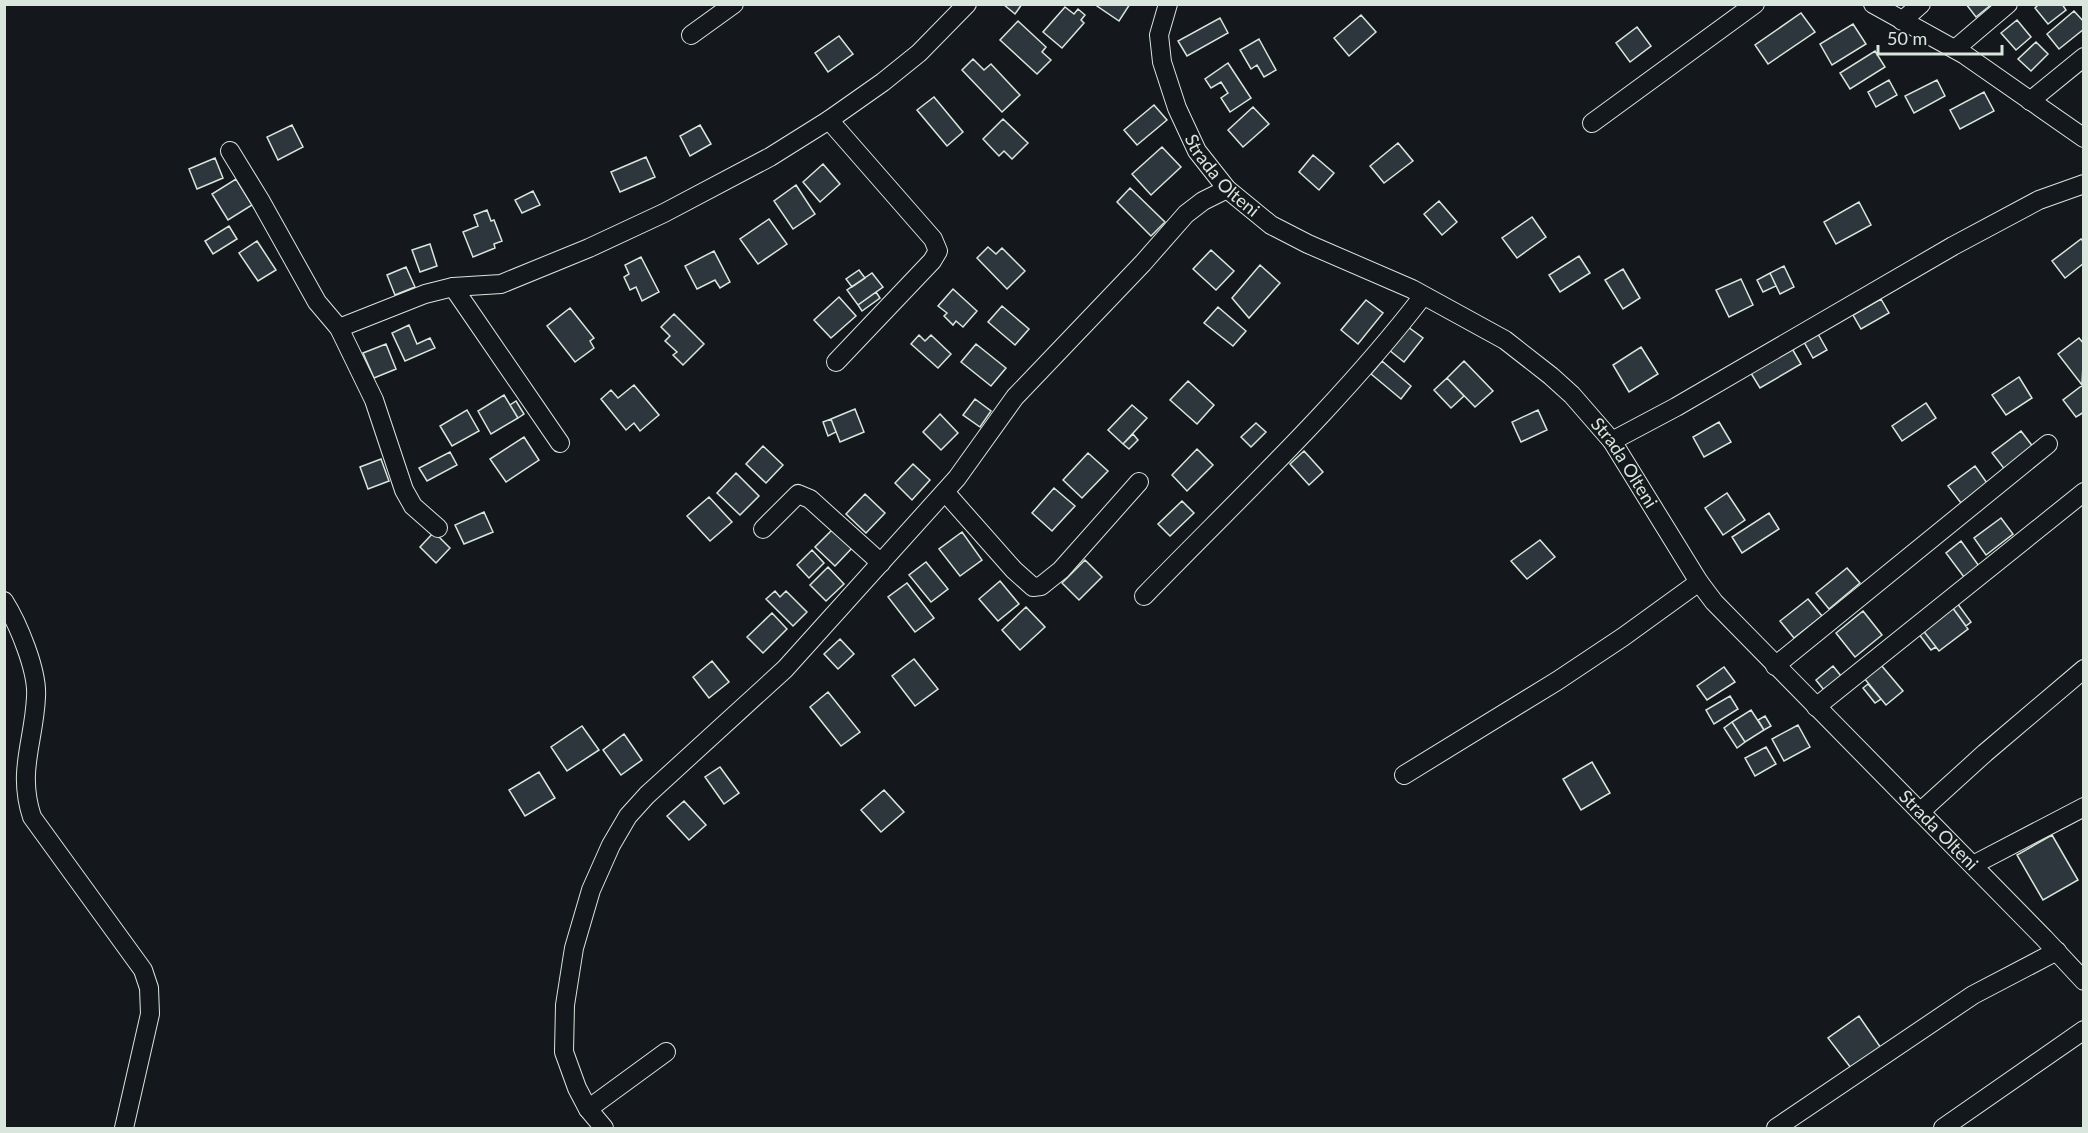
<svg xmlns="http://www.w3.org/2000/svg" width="2088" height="1133" font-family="Lato,sans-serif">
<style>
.building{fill:#2c363c;stroke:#d8e6dc;stroke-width:1.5}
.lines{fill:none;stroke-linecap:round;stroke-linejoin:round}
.minor-casing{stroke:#d8e6dc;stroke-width:20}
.minor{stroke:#14181c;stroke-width:18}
.labels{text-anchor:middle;stroke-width:4.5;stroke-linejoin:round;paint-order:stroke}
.street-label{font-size:18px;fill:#d8e6dc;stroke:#14181c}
</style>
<rect width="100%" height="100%" fill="#14181c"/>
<!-- building -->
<path class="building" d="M1003,4H1022L1015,14Z
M1098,4H1130L1119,21L1097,6Z
M1966,4H1992L1976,17Z
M2039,4H2062L2066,10L2048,24L2035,8Z
M1065,7L1074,14L1078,9L1085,15L1081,20L1084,23L1062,48L1043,32Z
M2074,11L2084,22V29L2059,49L2047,34Z
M1801,13L1815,32L1768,64L1755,45Z
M1361,15L1376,32L1349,56L1334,38Z
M1220,18L1228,33L1187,56L1178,41Z
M2017,20L2031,37L2016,50L2001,33Z
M1018,21L1046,47L1042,52L1051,60L1037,74L1000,40Z
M1853,24L1866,44L1832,65L1820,44Z
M1637,27L1651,46L1630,62L1616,43Z
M839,36L853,54L828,72L815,53Z
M1259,39L1276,70L1264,77L1257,65L1251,69L1240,50Z
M2036,42L2048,54L2031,71L2018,59Z
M1875,51L1885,67L1850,89L1840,73Z
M973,59L984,70L991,64L1020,95L1002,112L962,70Z
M1228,63L1251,98L1230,112L1221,98L1228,93L1221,82L1211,88L1205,79Z
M1889,80L1897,95L1876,107L1868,92Z
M1937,80L1945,96L1914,113L1905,96Z
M1984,92L1994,111L1960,129L1950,110Z
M934,97L963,132L947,146L917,110Z
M1154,105L1167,120L1137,145L1124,130Z
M1253,107L1269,124L1243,147L1228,130Z
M1003,119L1028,143L1012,159L1004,151L999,156L983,139Z
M292,125L303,147L278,160L267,137Z
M700,125L711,144L690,156L680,136Z
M1398,143L1413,161L1384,183L1370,166Z
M1162,147L1181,167L1151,195L1132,174Z
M1313,155L1334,173L1319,190L1299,172Z
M646,157L655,177L620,192L611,172Z
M215,158L223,178L197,189L189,169Z
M823,164L840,184L820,202L803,182Z
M236,179L252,205L228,220L212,194Z
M796,185L815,214L793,229L774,201Z
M1130,188L1165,222L1151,236L1117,202Z
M533,191L540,205L522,213L515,200Z
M1439,201L1457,222L1442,235L1424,214Z
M1859,202L1871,225L1836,244L1824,222Z
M487,210L491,221L494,220L502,241L494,244L495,248L473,257L463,232L478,226L474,215Z
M1532,217L1546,237L1517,258L1502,238Z
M769,219L787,244L758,264L740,239Z
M229,226L237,239L213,254L205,241Z
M2081,239L2084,242V263L2065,278L2052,261Z
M257,241L276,270L258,281L239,253Z
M430,244L437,266L420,272L412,250Z
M988,247L996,254L1002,248L1025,271L1007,289L977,258Z
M1211,250L1234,271L1216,290L1193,269Z
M714,251L730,282L720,288L715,280L697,289L685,266Z
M1579,256L1590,273L1560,292L1549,275Z
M641,257L659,292L642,301L636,287L630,290L624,277L629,274L625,265Z
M1260,265L1280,283L1249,318L1232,298Z
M1784,266L1794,287L1780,294L1770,273Z
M406,267L415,287L395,295L387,275Z
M1623,269L1640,298L1623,309L1605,280Z
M859,270L865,278L852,287L846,279Z
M872,273L883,287L858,305L847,290Z
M1770,273L1776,286L1763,292L1757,280Z
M1741,279L1753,305L1729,317L1716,290Z
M953,289L977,311L963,327L956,321L953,325L944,316L947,313L938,306Z
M876,292L880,298L862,311L858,305Z
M839,297L856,316L831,338L814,320Z
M1881,299L1889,313L1861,329L1853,315Z
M1366,300L1383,313L1358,344L1341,330Z
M1002,306L1029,329L1015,345L988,322Z
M1218,307L1246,331L1233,346L1204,323Z
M570,308L594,338L590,341L594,348L575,362L547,326Z
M674,314L704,344L683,365L673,355L677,352L665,341L670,336L661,327Z
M409,325L417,344L430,338L435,348L405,361L392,333Z
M1408,327L1423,338L1404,362L1389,350Z
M1818,334L1827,350L1813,358L1804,342Z
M919,335L925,341L931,335L951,354L938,368L911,344Z
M2079,338L2084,344L2082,385L2058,354Z
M386,344L396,369L374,378L363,353Z
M976,344L1006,368L991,386L961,362Z
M1790,345L1801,364L1760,388L1749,370Z
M1641,347L1658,374L1629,392L1613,365Z
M1382,361L1411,386L1401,399L1371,374Z
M1464,361L1493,391L1475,407L1447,378Z
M2019,377L2032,398L2006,415L1992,395Z
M1447,378L1464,396L1451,408L1434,390Z
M1188,381L1214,405L1197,424L1170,400Z
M2084,384V412L2076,417L2063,400Z
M634,385L659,415L640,431L634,423L626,430L601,399L611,390L618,398Z
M504,395L518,418L491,434L478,411Z
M975,399L991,411L980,427L963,415Z
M516,401L524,414L518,418L510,405Z
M1926,403L1936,418L1902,441L1892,426Z
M1132,405L1147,418L1123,444L1108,430Z
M855,409L864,432L840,442L831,419Z
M467,410L479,431L452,446L440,426Z
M1538,410L1547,430L1521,442L1512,422Z
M940,414L958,433L941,450L923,432Z
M831,419L836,432L828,436L823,422Z
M1719,422L1731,442L1704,457L1693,437Z
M1256,423L1266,432L1251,447L1241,437Z
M2021,431L2034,448L2006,471L1992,453Z
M1133,434L1138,440L1129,449L1123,444Z
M524,437L539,460L506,482L490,459Z
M763,446L783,465L766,483L746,464Z
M1197,449L1213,465L1187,491L1172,475Z
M1304,451L1323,472L1309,485L1290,464Z
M450,452L457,465L427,481L419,468Z
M1088,453L1108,471L1082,498L1063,480Z
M381,459L389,481L368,489L360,467Z
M913,464L930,480L912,500L895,483Z
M1975,466L1987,483L1961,503L1948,486Z
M736,473L759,496L740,515L717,493Z
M1054,488L1075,506L1052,531L1032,513Z
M1727,493L1745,520L1723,535L1705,508Z
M865,494L885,513L866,533L846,514Z
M709,497L732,522L710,541L687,516Z
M1182,501L1194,513L1170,536L1158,524Z
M484,512L493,532L464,544L455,525Z
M1769,513L1779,529L1742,553L1732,537Z
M2001,518L2013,534L1986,555L1974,538Z
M833,529L853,547L835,566L815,547Z
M434,532L450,548L436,563L420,547Z
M962,532L982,560L960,576L939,549Z
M1540,540L1555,557L1527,579L1511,561Z
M1961,541L1979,566L1964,577L1946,553Z
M812,550L824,563L809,578L797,565Z
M1085,560L1102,577L1079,600L1062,583Z
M926,562L948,589L931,602L909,575Z
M828,567L844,584L826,601L810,585Z
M1847,568L1860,583L1829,609L1816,593Z
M1000,581L1019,604L998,621L979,599Z
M907,583L934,618L915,632L888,597Z
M775,591L780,597L786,591L807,612L793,626L766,599Z
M1808,599L1822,616L1794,638L1780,621Z
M1957,603L1971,622L1966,626L1952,607Z
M1026,607L1045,627L1020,650L1002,630Z
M1952,607L1968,629L1939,651L1922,629Z
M1863,611L1882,635L1855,657L1836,633Z
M772,613L787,629L763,653L747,637Z
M1922,629L1936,647L1931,650L1918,633Z
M840,639L854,654L838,669L824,654Z
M914,659L938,689L915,706L892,676Z
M712,661L729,682L709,698L693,677Z
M1881,665L1903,691L1886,705L1864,678Z
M1833,666L1845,681L1828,695L1816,680Z
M1724,667L1735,682L1707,700L1697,686Z
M1868,684L1881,699L1875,703L1863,688Z
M828,692L860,732L841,746L810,707Z
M1730,696L1738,709L1714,724L1706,710Z
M1751,710L1764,730L1745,742L1732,722Z
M1765,716L1771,726L1764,730L1758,720Z
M1732,722L1745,742L1737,748L1724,728Z
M1798,725L1810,747L1784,761L1772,739Z
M582,726L599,750L567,771L551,747Z
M624,734L642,760L621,775L603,750Z
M1766,747L1776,764L1755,776L1745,758Z
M1592,762L1610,793L1581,810L1563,779Z
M720,767L739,793L724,804L705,777Z
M539,772L555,798L525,816L509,790Z
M884,790L904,812L881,832L861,810Z
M684,801L706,825L689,840L667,816Z
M2052,835L2078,880L2043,900L2017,855Z
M1859,1016L1881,1048L1851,1068L1828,1038Z"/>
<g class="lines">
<!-- minor casing -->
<g class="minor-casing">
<g id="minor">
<path id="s1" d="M1168,4L1159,35L1162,62L1177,108L1197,151L1227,189L1271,225L1308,244L1412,289L1505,340L1551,376L1572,395L1612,441L1699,582L1714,602L2044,938L2084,981"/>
<path d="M1873,4L1965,55L2084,138"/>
<path d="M1902,21L1921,4"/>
<path d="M691,35L734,4"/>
<path d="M1955,49L2008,4"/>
<path d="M2030,101L2084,57"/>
<path d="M829,120L933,239L938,251L932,261L836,362"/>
<path d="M1592,123L1755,4"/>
<path d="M230,151L260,200L317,302L339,328L374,400L404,490L413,506L438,528"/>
<path d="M453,287L560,443"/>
<path d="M339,328L425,294L453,287L501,284L589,248L664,213L770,157L829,120L883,82L919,53L967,4"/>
<path d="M1612,441L1676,407L1953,246L2039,200L2084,184"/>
<path d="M945,492L1014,570L1033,587L1041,586L1061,570L1139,482"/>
<path d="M763,529L798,494L810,499L881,563"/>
<path d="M1144,596C1239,498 1340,404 1423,296"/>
<path d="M4,601C18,623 38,671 36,697C34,742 17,771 32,817L143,970L149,988L150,1014L124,1128"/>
<path d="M1775,666L2048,444"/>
<path d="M1816,707L2084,492"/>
<path d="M1404,775L1557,681L1623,637L1699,582"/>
<path d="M1920,812L1985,753L2084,669"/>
<path d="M1973,865L2084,807"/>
<path d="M588,1109L666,1052"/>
<path d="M604,1128L588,1109L577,1088L564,1052L565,1005L574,948L591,890L611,845L628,816L647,795L785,669L957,478L1015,397L1143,263L1186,214L1203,201L1227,189"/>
<path d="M1776,1128L1973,995L2057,951"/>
<path d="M1943,1128L2084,1030"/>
</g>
</g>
<!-- minor -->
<use href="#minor" class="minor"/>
</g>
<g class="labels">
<!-- street labels -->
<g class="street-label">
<text dy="6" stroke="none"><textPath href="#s1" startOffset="190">Strada Olteni</textPath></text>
<text dy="6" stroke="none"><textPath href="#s1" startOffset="694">Strada Olteni</textPath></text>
<text dy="6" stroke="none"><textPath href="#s1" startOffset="1180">Strada Olteni</textPath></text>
</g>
</g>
<!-- border -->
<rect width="2088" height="1133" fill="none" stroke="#d8e6dc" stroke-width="12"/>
<!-- scale -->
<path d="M1878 45v9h124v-9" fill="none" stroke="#d8e6dc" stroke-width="3"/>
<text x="1887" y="45" font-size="18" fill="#d8e6dc" stroke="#14181c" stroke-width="4.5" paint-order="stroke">50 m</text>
</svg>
